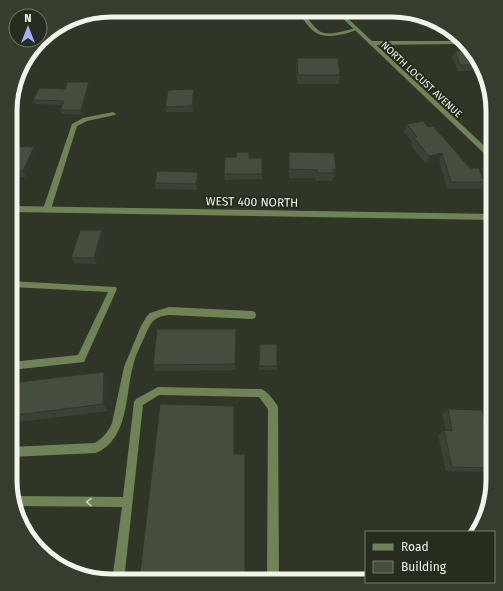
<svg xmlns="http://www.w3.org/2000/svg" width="503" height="591" font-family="'Fira Sans',sans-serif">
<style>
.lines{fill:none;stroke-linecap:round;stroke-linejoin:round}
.service{fill:#6f8356;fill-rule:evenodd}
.minor{fill:#6f8356;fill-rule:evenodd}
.tertiary{fill:#6f8356;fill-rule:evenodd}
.wall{fill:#3b4235}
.shaded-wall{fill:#30362b}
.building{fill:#454d3e;stroke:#30362b}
.oneway{stroke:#c9d2be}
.labels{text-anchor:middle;stroke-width:4;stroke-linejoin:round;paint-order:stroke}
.far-street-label{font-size:10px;fill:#f0f4eb;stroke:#262c1e}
.street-label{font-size:12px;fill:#f0f4eb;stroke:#262c1e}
.rim{fill:none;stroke:#f0f4eb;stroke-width:5}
</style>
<rect width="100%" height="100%" fill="#2f3628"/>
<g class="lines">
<!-- service -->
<path class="service" d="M298,12H303C308,18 312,25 318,30C327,38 346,30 356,28L358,29C349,34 324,40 315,32C308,27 303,19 298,12Z
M27,57L28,58L26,61H23Z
M113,112L116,114L115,115L87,121L77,126L51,209L47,212L45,211L43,209L72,124L83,118Z
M11,281L116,287L117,289L84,362L11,370V362L78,355L108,292L11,287Z
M169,307L252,311L255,312L256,315L255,318L252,319L169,315C152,317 151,323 144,338C140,347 135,356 133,366C125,395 129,439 96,453L10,457V447L95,443C103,438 108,432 112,423L124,367L141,326L147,316L150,313Z
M158,387L261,389C267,391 275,401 278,407L279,581H267L268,409L259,397L159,395L143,405L124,581H112L122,507L17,506L14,497L16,496L123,497L134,402L136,399Z"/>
<!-- minor -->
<path class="minor" d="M462,41L464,44L371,45L368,43L371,41Z"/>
<!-- tertiary -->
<path class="tertiary" d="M336,12H341L493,154V160H491Z
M11,206L493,214V220L11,212Z"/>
</g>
<!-- wall -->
<path class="wall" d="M251,13V18H195L194,14Z
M455,51L474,65L471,71H458L452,57Z
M297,58L340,75L339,84H297L296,66Z
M89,82L90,86L82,114H62L60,110L62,105L35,104L33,100L65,89Z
M194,89V95L193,112H166L165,107Z
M407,124L428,127L484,182L480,189H447L439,160L426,164L411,146L412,142L404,132Z
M12,151L37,153L26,177L11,176Z
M289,152L336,169L334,178H333L332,181H316L315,178H289L288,161Z
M249,158L262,174V179L225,180L224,174Z
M198,172V177L197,190L156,189L155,183Z
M105,235L97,264L74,263L71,258Z
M492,253H493V272L488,258Z
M236,335V370L156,371L153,365Z
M260,344L277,366V370H259Z
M109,379L108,411L10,423V383Z
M448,409L493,452V471L490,472L446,471L438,435L444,430L446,431L442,414Z"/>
<!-- shaded-wall -->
<path class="shaded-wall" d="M89,82L90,86L82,114L81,110Z
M194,89V95L193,112L192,106Z
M34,147L37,153L26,177L23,171Z
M442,153L439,160L426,164L429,156Z
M198,172V177L197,190L196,184Z
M102,230L105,235L97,264L94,258Z
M236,329V370L235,364Z
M104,372L109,379L108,411L103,404Z
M234,406L235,413L234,459Z"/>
<!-- building -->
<path class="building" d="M455,51H468L474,65H460Z
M297,58H338L340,75H298Z
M67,82H89L81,110H60L64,101L33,100L39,88L65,89Z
M194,89L192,106L165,107L168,90Z
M423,121L428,127L433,126L470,168H479L484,182H451L442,153L429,156L414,138L417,137L407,124Z
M14,146L34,147L23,171H12V151Z
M236,152H249V158H262V174H224L225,157H236Z
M289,152L334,153L336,169H333L334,173H317V170L289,169Z
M157,171L198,172L196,184L155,183Z
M80,230H102L94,258H71Z
M157,329H236L235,364L153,365Z
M260,344H277V366H259Z
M104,372L103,404L10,416V383Z
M160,404L234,406V454H245V581H139Z
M448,409L482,410L493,452V468L452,467L444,430L452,431Z"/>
<!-- one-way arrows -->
<defs><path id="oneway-chevron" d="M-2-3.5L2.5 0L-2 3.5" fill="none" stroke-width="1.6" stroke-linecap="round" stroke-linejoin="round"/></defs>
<use class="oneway" href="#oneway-chevron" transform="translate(89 502) rotate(-179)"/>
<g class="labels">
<!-- far-street labels -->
<g class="far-street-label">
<text transform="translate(422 79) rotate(43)" y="4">NORTH LOCUST AVENUE</text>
</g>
<!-- street labels -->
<g class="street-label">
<text transform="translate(252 202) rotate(1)" y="4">WEST 400 NORTH</text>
</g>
</g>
<!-- crop -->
<path d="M0 0H503V591H0ZM111 17H392A94 94 0 0 1 486 111V480A94 94 0 0 1 392 574H111A94 94 0 0 1 17 480V111A94 94 0 0 1 111 17Z" fill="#363c2e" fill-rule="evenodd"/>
<path class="rim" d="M111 17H392A94 94 0 0 1 486 111V480A94 94 0 0 1 392 574H111A94 94 0 0 1 17 480V111A94 94 0 0 1 111 17Z"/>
<!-- legend -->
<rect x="365" y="531" width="130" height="52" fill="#262c1e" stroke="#777c70"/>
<rect x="373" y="544" width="20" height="6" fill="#6f8356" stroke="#777c70"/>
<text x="401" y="551" font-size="12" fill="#f0f4eb">Road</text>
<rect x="373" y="561" width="20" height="12" fill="#454d3e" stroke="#777c70"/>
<text x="401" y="571" font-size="12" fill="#f0f4eb">Building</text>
<!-- north arrow -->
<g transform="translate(28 28)"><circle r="19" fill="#262c1e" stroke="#777c70"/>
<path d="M0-3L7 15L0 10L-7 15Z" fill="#a7b0fc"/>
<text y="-6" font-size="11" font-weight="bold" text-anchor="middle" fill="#f0f4eb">N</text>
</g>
</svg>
